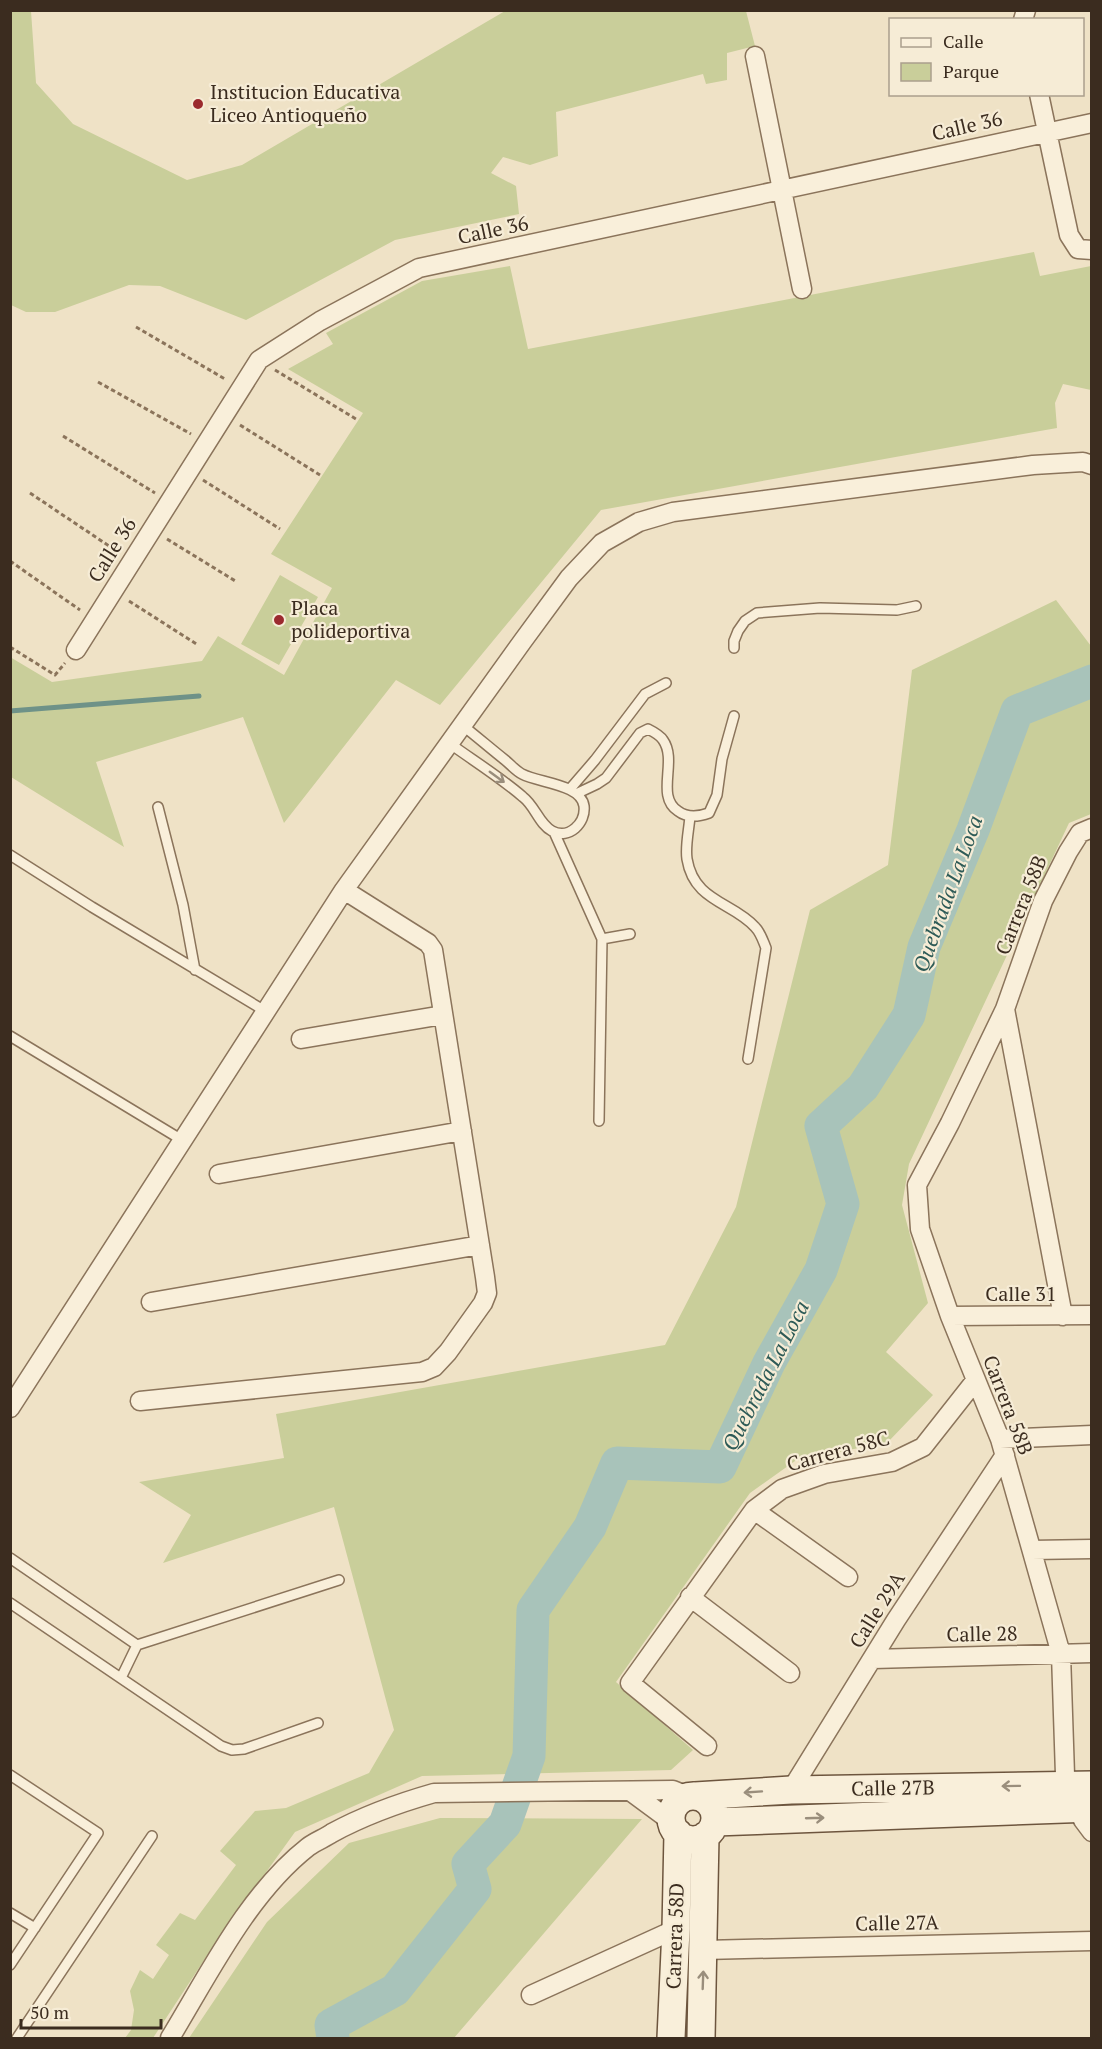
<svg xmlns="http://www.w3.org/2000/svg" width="1102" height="2049" font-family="'PT Serif',serif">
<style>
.green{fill:#c9ce9a}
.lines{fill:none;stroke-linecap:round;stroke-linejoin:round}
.stream{stroke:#6e9288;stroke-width:5}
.river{stroke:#a8c3ba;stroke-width:33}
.service-casing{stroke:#8b745b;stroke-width:12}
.minor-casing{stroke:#8b745b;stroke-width:21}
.secondary-casing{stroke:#6d553e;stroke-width:30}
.path{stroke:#8b745b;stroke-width:3;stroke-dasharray:4.5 3;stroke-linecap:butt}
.service{stroke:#f9efda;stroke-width:9}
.minor{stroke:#f9efda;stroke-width:18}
.secondary{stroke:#f9efda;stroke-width:27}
.oneway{stroke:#9a8e7c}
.poi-dot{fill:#9b2a2e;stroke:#f6ecd6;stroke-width:2}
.labels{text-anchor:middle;stroke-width:4.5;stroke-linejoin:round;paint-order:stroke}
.poi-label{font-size:20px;fill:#3b2c1f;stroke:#f6ecd6;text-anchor:start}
.street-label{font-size:20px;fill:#3b2c1f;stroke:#f6ecd6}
.water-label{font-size:21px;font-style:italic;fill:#2e5b57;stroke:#f6ecd6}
</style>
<rect width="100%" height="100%" fill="#efe2c6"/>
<!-- green -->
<path class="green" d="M10,11H31L36,83L73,124L187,180L242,165L505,11H746L755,46L727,53V80L706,84L703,74L556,112L558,156L530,165L503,157L491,173L516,186L519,214L395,240L246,320L160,286L129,285L55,312H26L11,305Z
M1034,252L1040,276L1091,266V390L1063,384L1055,403L1057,428L601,510L440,705L396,680L284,823L243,717L96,762L124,847L11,777L10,657L52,682L202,661L218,636L284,675L332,588L271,554L363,413L288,369L333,344L326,333L422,281L510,266L528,349Z
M280,575L318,597L279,665L241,644Z
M1056,600L1091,646V814L1069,823L909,1164L902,1205L928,1303L886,1352L933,1395L888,1442L795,1461L750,1493L616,1682L693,1750L671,1770L422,1776L295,1832L218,1939L153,2038H125L131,2030L134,2010L130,1991L140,1970L153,1979L169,1955L156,1945L180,1913L195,1920L236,1865L220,1851L255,1811L286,1808L369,1773L394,1730L334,1507L163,1563L191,1515L139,1482L284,1458L276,1414L665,1345L736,1207L810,910L888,865L912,670Z
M440,1818L642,1819L454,2038H189L267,1922L349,1843Z"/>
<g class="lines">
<!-- stream -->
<path class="stream" d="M10,711L199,696"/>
<!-- river -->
<path class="river" d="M333,2038L331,2025L395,1990L475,1889L468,1864L505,1824L529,1756L533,1610L590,1527L617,1463L720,1467L769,1363L821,1270L843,1204L821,1126L863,1087L909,1015L924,947L973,830L1017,711L1092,681"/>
<!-- service casing -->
<g class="service-casing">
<path id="service" d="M734,648V641L738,631L745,621L757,613L820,608L897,610L916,606
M449,743C474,761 500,777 523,797C535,806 539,824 552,831C569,840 586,823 584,806C581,784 539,783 522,774C516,771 510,764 505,760C490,748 476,736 462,725
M570,789L595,760L645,694L666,683
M578,793L597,784L606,778L640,733L648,729C654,732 660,735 663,740C678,761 655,796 678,811C687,818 698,817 709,813L717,795L722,759L734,716
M158,807L183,905L195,970
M690,816C689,830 685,846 687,859C694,902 733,902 755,927C761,933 763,941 766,948L748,1059
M554,832L602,939L599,1121
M10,855L92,907L265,1011
M602,939L630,934
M10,1036L182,1140
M10,1558L137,1645L339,1580
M10,1603L221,1746L232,1750L244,1749L318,1723
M121,1678L137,1645
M10,1775L98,1833L10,1965
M10,1913L35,1928
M17,2038L152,1836"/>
</g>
<!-- minor casing -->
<g class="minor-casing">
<path id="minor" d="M1023,20L1026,10
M755,56L802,289
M1039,94L1069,235L1078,249L1092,250
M76,650L259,360L320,321L419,268L1092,123
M1092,828L1080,833L1068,852L1043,901L1005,1009L950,1123L917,1185L920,1229L950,1316L1000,1439L1061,1654L1065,1775L1083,1820L1092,1832
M1005,1009L1063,1316
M301,1039L443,1015
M219,1174L462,1131
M151,1302L480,1245
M950,1316L1092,1315
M140,1401L422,1372L434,1367L448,1352L483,1303L487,1293L485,1277L433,950L428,943L344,890
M10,1408L344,890L522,642L569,578L602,543L639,522L673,512L1033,465L1083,462L1092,465
M1000,1439L1092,1435
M754,1510L848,1577
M1032,1550L1092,1549
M690,1597L790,1673
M873,1659L1092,1653
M707,1746L630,1683L754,1510L782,1489L824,1474L892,1462L923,1447L975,1381
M791,1790L896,1620L1005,1455
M630,1791L672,1822
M704,1950L1092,1941
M531,1995L676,1929
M170,2038C209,1974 248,1894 308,1847C316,1841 325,1838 332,1833C365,1815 399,1803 434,1793L673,1790L688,1796"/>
</g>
<!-- secondary casing -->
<g class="secondary-casing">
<path id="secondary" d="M695,1796L791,1790L1092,1785
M671 1818a22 22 0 1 1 44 0a22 22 0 1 1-44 0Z
M715,1822L1092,1808
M671,2038L676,1929L678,1833
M701,2038L705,1836"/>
</g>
<!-- path -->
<path class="path" d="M136,327L225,379
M275,370L356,419
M98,382L191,434
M240,425L320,475
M63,436L155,493
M203,480L280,529
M30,493L118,552
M167,539L237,582
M10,561L80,610
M129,601L198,645
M10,647L55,675L65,663"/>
<!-- service -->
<use href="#service" class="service"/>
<!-- minor -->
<use href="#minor" class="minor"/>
<!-- secondary -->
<use href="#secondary" class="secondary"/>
</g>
<!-- one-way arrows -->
<defs><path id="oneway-shaft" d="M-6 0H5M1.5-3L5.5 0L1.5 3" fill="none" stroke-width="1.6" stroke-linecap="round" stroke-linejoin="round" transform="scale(1.5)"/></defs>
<g class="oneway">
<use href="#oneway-shaft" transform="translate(497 777) rotate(36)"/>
<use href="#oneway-shaft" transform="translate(1011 1786) rotate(179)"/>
<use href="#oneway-shaft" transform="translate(753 1792) rotate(176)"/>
<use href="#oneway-shaft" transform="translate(815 1818) rotate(-2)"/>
<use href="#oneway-shaft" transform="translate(703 1980) rotate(-88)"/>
</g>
<!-- markers -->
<g class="poi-dot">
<circle cx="198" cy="104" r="6"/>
<circle cx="279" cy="620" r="6"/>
</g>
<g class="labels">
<!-- poi labels -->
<g class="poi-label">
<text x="210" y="99">Institucion Educativa<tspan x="210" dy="23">Liceo Antioqueño</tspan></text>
<text x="291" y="615">Placa<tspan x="291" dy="23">polideportiva</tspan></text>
</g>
<!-- street labels -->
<g class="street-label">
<text transform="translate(967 126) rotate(-13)" y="7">Calle 36</text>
<text transform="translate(493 230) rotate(-12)" y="7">Calle 36</text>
<text transform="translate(112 550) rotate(-58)" y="7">Calle 36</text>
<text transform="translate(1021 905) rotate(-68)" y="7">Carrera 58B</text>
<text x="1021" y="1301">Calle 31</text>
<text transform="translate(1008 1405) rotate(69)" y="7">Carrera 58B</text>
<text transform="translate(838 1451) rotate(-15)" y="7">Carrera 58C</text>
<text transform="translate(877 1610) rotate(-58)" y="7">Calle 29A</text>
<text transform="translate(982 1634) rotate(-1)" y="7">Calle 28</text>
<text transform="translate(893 1788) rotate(-1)" y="7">Calle 27B</text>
<text transform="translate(897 1923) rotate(-1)" y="7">Calle 27A</text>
<text transform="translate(675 1936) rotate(-88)" y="7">Carrera 58D</text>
</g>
<!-- water labels -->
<g class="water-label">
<text transform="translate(948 894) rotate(-70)" y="7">Quebrada La Loca</text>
<text transform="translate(766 1376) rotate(-63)" y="7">Quebrada La Loca</text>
</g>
</g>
<!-- border -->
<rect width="1102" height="2049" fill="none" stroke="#3b2c1f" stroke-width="24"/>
<!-- legend -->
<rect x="889" y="18" width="195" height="78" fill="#f6ecd6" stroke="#ab9f8d" stroke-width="1.5"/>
<rect x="901" y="38" width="30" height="9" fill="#f9efda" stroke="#ab9f8d" stroke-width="1.5"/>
<text x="943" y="48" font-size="18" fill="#3b2c1f">Calle</text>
<rect x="901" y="63" width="30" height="18" fill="#c9ce9a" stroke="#ab9f8d" stroke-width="1.5"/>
<text x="943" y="78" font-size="18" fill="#3b2c1f">Parque</text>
<!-- scale -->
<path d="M21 2019v9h140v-9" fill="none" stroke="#3b2c1f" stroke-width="3"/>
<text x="30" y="2019" font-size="18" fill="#3b2c1f" stroke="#f6ecd6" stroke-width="4.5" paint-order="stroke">50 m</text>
</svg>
